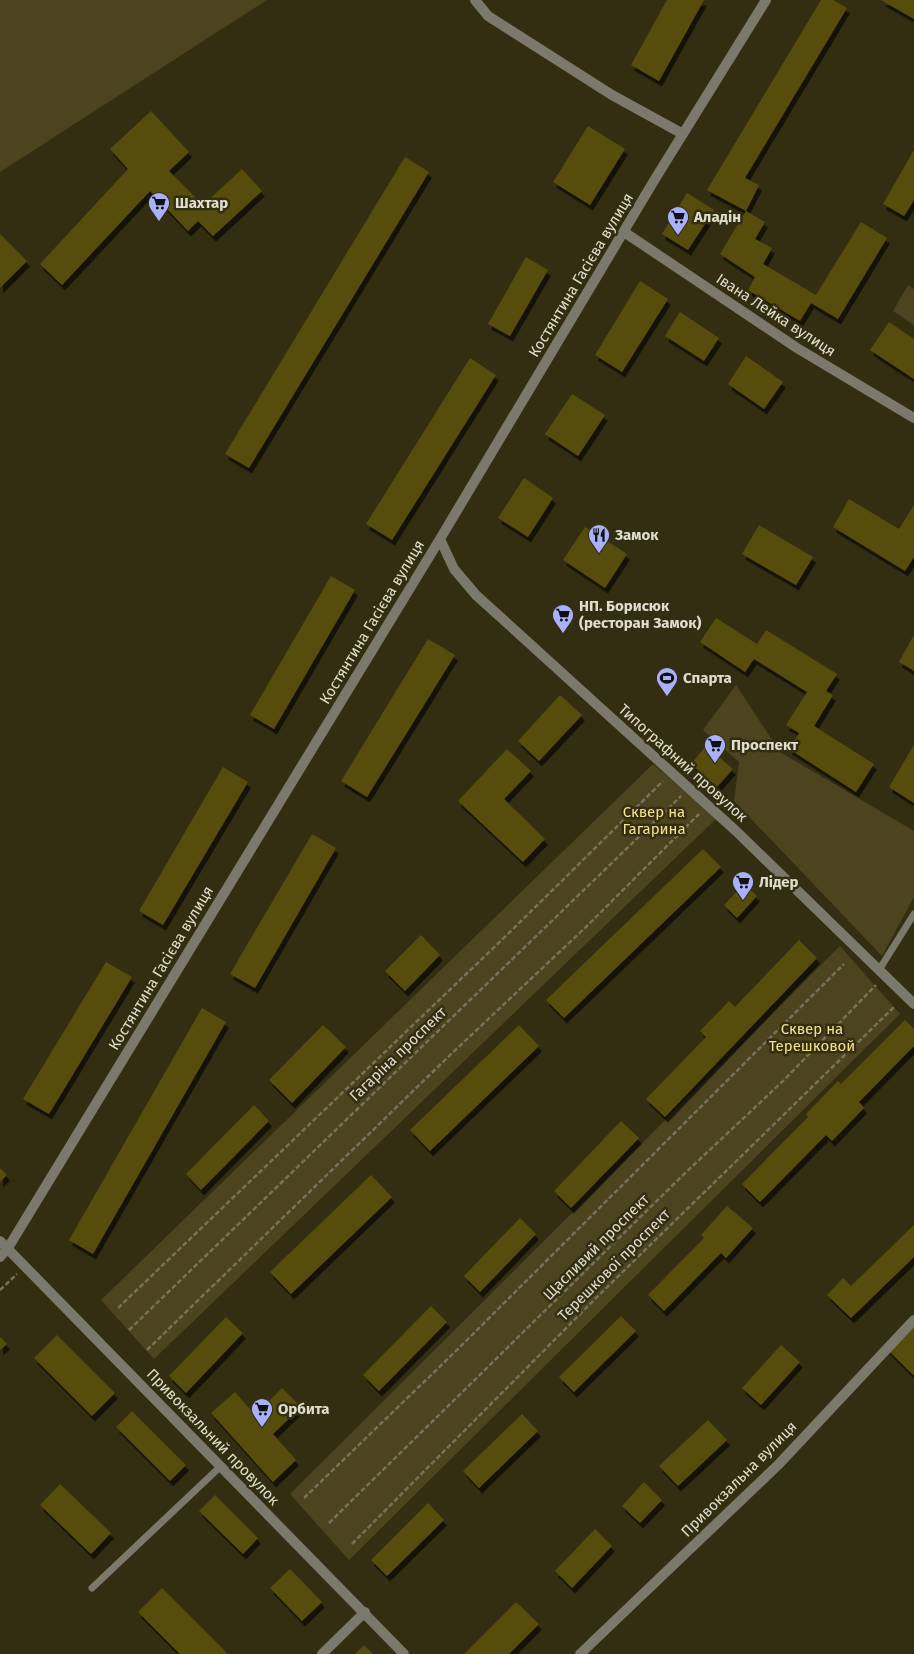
<svg xmlns="http://www.w3.org/2000/svg" width="914" height="1654" font-family="'Fira Sans',sans-serif">
<style>
.green{fill:#4b441f}
.building{fill:#574d09;filter:url(#shadow)}
.lines{fill:none;stroke-linecap:round;stroke-linejoin:round}
.path{stroke:#77735b;stroke-width:2.5;stroke-dasharray:5 2.5;stroke-linecap:butt}
.lane{stroke:#7b796b;stroke-width:7}
.street{stroke:#7b796b;stroke-width:10}
.labels{text-anchor:middle;stroke-width:5;stroke-linejoin:round;paint-order:stroke}
.poi-label{font-size:15px;font-weight:bold;fill:#e0ddcc;stroke:#332e11;text-anchor:start}
.street-label{font-size:15px;fill:#e0ddcc;stroke:#332e11}
.park-label{font-size:15px;fill:#f4e38a;stroke:#332e11}
</style>
<defs>
<filter id="shadow"><feDropShadow dx="3" dy="5.5" stdDeviation="0" flood-color="#0009"/></filter>
</defs>
<rect width="100%" height="100%" fill="#332e11"/>
<!-- green -->
<path class="green" d="M0,0H267L0,172Z
M908,285L914,289V325L893,311Z
M736,685L780,752L914,831V897L882,956L734,801L739,762L703,730Z
M653,764L717,818L154,1359L101,1300Z
M840,946L900,1014L349,1560L290,1494Z"/>
<!-- building -->
<path class="building" d="M667,0H704L659,81L631,65Z
M821,0H833L847,8L745,178L759,185L746,211L707,190Z
M881,0H914V19Z
M151,111L189,152L169,171L203,205L242,169L262,191L213,236L198,221L188,231L150,191L62,285L40,264L128,169L110,149Z
M588,126L625,149L590,205L553,182Z
M914,150V200L904,216L883,204Z
M405,157L429,172L249,468L225,454Z
M687,193L714,210L688,250L662,234Z
M746,211L765,222L755,239L772,248L763,264L816,295L861,222L887,238L838,319L811,303L800,321L748,290L755,277L720,254Z
M0,234L27,261L0,288Z
M526,257L548,270L510,336L488,324Z
M640,281L668,299L622,372L595,355Z
M680,312L719,338L704,361L665,336Z
M889,322L914,339V379L870,350Z
M746,356L783,382L764,409L728,384Z
M470,358L496,375L392,540L366,524Z
M572,394L605,415L578,456L545,434Z
M524,478L553,498L528,537L498,518Z
M849,499L899,529L914,505V557L905,571L833,527Z
M759,525L813,557L796,585L742,554Z
M585,527L627,554L605,588L563,560Z
M331,576L355,590L274,729L250,715Z
M716,618L757,644L766,630L837,674L826,691L833,695L814,726L874,764L856,792L789,749L799,733L786,725L807,692L754,659L745,672L700,642Z
M914,635V671L899,662Z
M428,639L455,655L367,797L341,781Z
M560,695L582,715L539,761L518,741Z
M914,745V803L889,787Z
M706,746L733,769L717,787L691,764Z
M507,749L531,771L504,799L545,839L523,862L458,801Z
M223,767L248,782L163,925L139,911Z
M312,834L336,848L255,988L230,974Z
M703,849L721,867L564,1018L546,1000Z
M744,884L757,896L737,918L724,905Z
M421,935L440,955L405,991L385,971Z
M799,940L817,958L665,1117L646,1099L706,1037L700,1031L729,1001L735,1007Z
M106,962L132,977L49,1114L23,1099Z
M202,1008L226,1022L93,1254L69,1240Z
M905,1020L914,1029V1046L859,1102L864,1108L832,1141L826,1135L760,1202L742,1184L808,1117L806,1114L838,1081L841,1084Z
M323,1025L346,1047L292,1103L269,1080Z
M519,1025L539,1046L430,1151L410,1130Z
M254,1105L269,1121L201,1190L186,1174Z
M621,1121L639,1138L571,1208L554,1191Z
M0,1168L7,1175L0,1182Z
M371,1175L392,1197L291,1294L270,1272Z
M727,1206L753,1228L726,1258L721,1253L664,1311L648,1295L704,1238L701,1235Z
M520,1218L536,1234L480,1292L464,1276Z
M914,1225V1257L851,1318L827,1295L843,1278L851,1286Z
M431,1306L447,1322L379,1391L363,1375Z
M621,1316L636,1331L574,1392L559,1377Z
M226,1317L243,1333L186,1393L169,1376Z
M914,1323V1374L913,1375L887,1349Z
M57,1335L115,1393L92,1416L34,1358Z
M0,1337L7,1344L0,1350Z
M781,1345L800,1362L761,1405L742,1388Z
M282,1388L301,1407L273,1434L296,1460L273,1482L211,1413L235,1392L255,1415Z
M132,1411L186,1465L170,1481L116,1427Z
M522,1414L538,1431L479,1488L463,1471Z
M708,1420L727,1440L678,1486L659,1466Z
M644,1482L662,1500L640,1523L622,1506Z
M60,1484L111,1533L91,1554L40,1505Z
M215,1495L258,1538L243,1554L199,1511Z
M428,1503L444,1520L387,1576L371,1560Z
M595,1529L612,1546L572,1588L555,1571Z
M290,1569L322,1602L302,1621L270,1588Z
M162,1588L228,1654H180L138,1612Z
M516,1602L539,1624L509,1654H464Z
M364,1645L373,1654H355Z"/>
<g class="lines">
<!-- path -->
<path class="path" d="M0,1290L17,1274
M118,1308L510,932L663,781
M129,1330L681,796
M147,1350L448,1057L587,926L699,814
M304,1498L460,1347L844,964
M329,1523L681,1177L784,1080L876,985
M352,1544L597,1297L894,1007"/>
<!-- lane -->
<path class="lane" d="M879,970L914,914
M92,1588L221,1466"/>
<!-- street -->
<path class="street" d="M475,0L488,16L612,95L683,134
M624,232L797,348L914,418
M440,539L454,569L476,595L736,831L914,1004
M0,1241L404,1654
M0,1257L8,1248L440,539L655,179L766,0
M322,1654L365,1612
M580,1654L778,1465L914,1320"/>
</g>
<!-- icons -->
<defs>
<g id="supermarket-pin" transform="scale(1.125)"><path d="M0 17L-7.5 6A9.5 9.5 0 1 1 7.5 6Z" fill="#a9b0fc" stroke="#332e11"/><path d="M-6-5.5h2.5l.6 2H6L4.5 2H-2.5L-4.4-4H-6ZM-1.5 3.2a1.3 1.3 0 1 0 .1 0ZM3 3.2a1.3 1.3 0 1 0 .1 0Z" fill="#111"/></g>
<g id="restaurant-pin" transform="scale(1.125)"><path d="M0 17L-7.5 6A9.5 9.5 0 1 1 7.5 6Z" fill="#a9b0fc" stroke="#332e11"/><path d="M-5-6h1v4h1v-4h1v4h1v-4h1v5L-1.5 .5V6h-2V.5L-5-1ZM5-6V6H3V1.5H1.5Q1.5-4 5-6Z" fill="#111"/></g>
<g id="stadium-pin" transform="scale(1.125)"><path d="M0 17L-7.5 6A9.5 9.5 0 1 1 7.5 6Z" fill="#a9b0fc" stroke="#332e11"/><path d="M0-5a6.5 5 0 1 0 0 10a6.5 5 0 1 0 0-10ZM-3.5-1.8h7v3.6h-7Z" fill="#111"/></g>
</defs>
<g fill-rule="evenodd">
<use href="#supermarket-pin" x="159" y="203"/>
<use href="#supermarket-pin" x="678" y="217"/>
<use href="#restaurant-pin" x="599" y="535"/>
<use href="#supermarket-pin" x="563" y="615"/>
<use href="#stadium-pin" x="667" y="678"/>
<use href="#supermarket-pin" x="715" y="745"/>
<use href="#supermarket-pin" x="743" y="882"/>
<use href="#supermarket-pin" x="262" y="1409"/>
</g>
<g class="labels">
<!-- poi labels -->
<g class="poi-label">
<text x="175" y="208">Шахтар</text>
<text x="694" y="222">Аладін</text>
<text x="615" y="540">Замок</text>
<text x="579" y="611">НП. Борисюк<tspan x="579" dy="17">(ресторан Замок)</tspan></text>
<text x="683" y="683">Спарта</text>
<text x="731" y="750">Проспект</text>
<text x="759" y="887">Лідер</text>
<text x="278" y="1414">Орбита</text>
</g>
<!-- street labels -->
<g class="street-label">
<text transform="translate(581 275) rotate(-59)" y="5">Костянтина Гасієва вулиця</text>
<text transform="translate(776 315) rotate(33)" y="5">Івана Лейка вулиця</text>
<text transform="translate(372 622) rotate(-59)" y="5">Костянтина Гасієва вулиця</text>
<text transform="translate(683 763) rotate(42)" y="5">Типографний провулок</text>
<text transform="translate(161 968) rotate(-59)" y="5">Костянтина Гасієва вулиця</text>
<text transform="translate(398 1054) rotate(-44)" y="5">Гагаріна проспект</text>
<text transform="translate(596 1247) rotate(-45)" y="5">Щасливий проспект</text>
<text transform="translate(614 1265) rotate(-45)" y="5">Терешкової проспект</text>
<text transform="translate(213 1437) rotate(46)" y="5">Привокзальний провулок</text>
<text transform="translate(739 1479) rotate(-45)" y="5">Привокзальна вулиця</text>
</g>
<!-- park labels -->
<g class="park-label">
<text x="654" y="817">Сквер на<tspan x="654" dy="17">Гагарина</tspan></text>
<text x="812" y="1034">Сквер на<tspan x="812" dy="17">Терешковой</tspan></text>
</g>
</g>
</svg>
